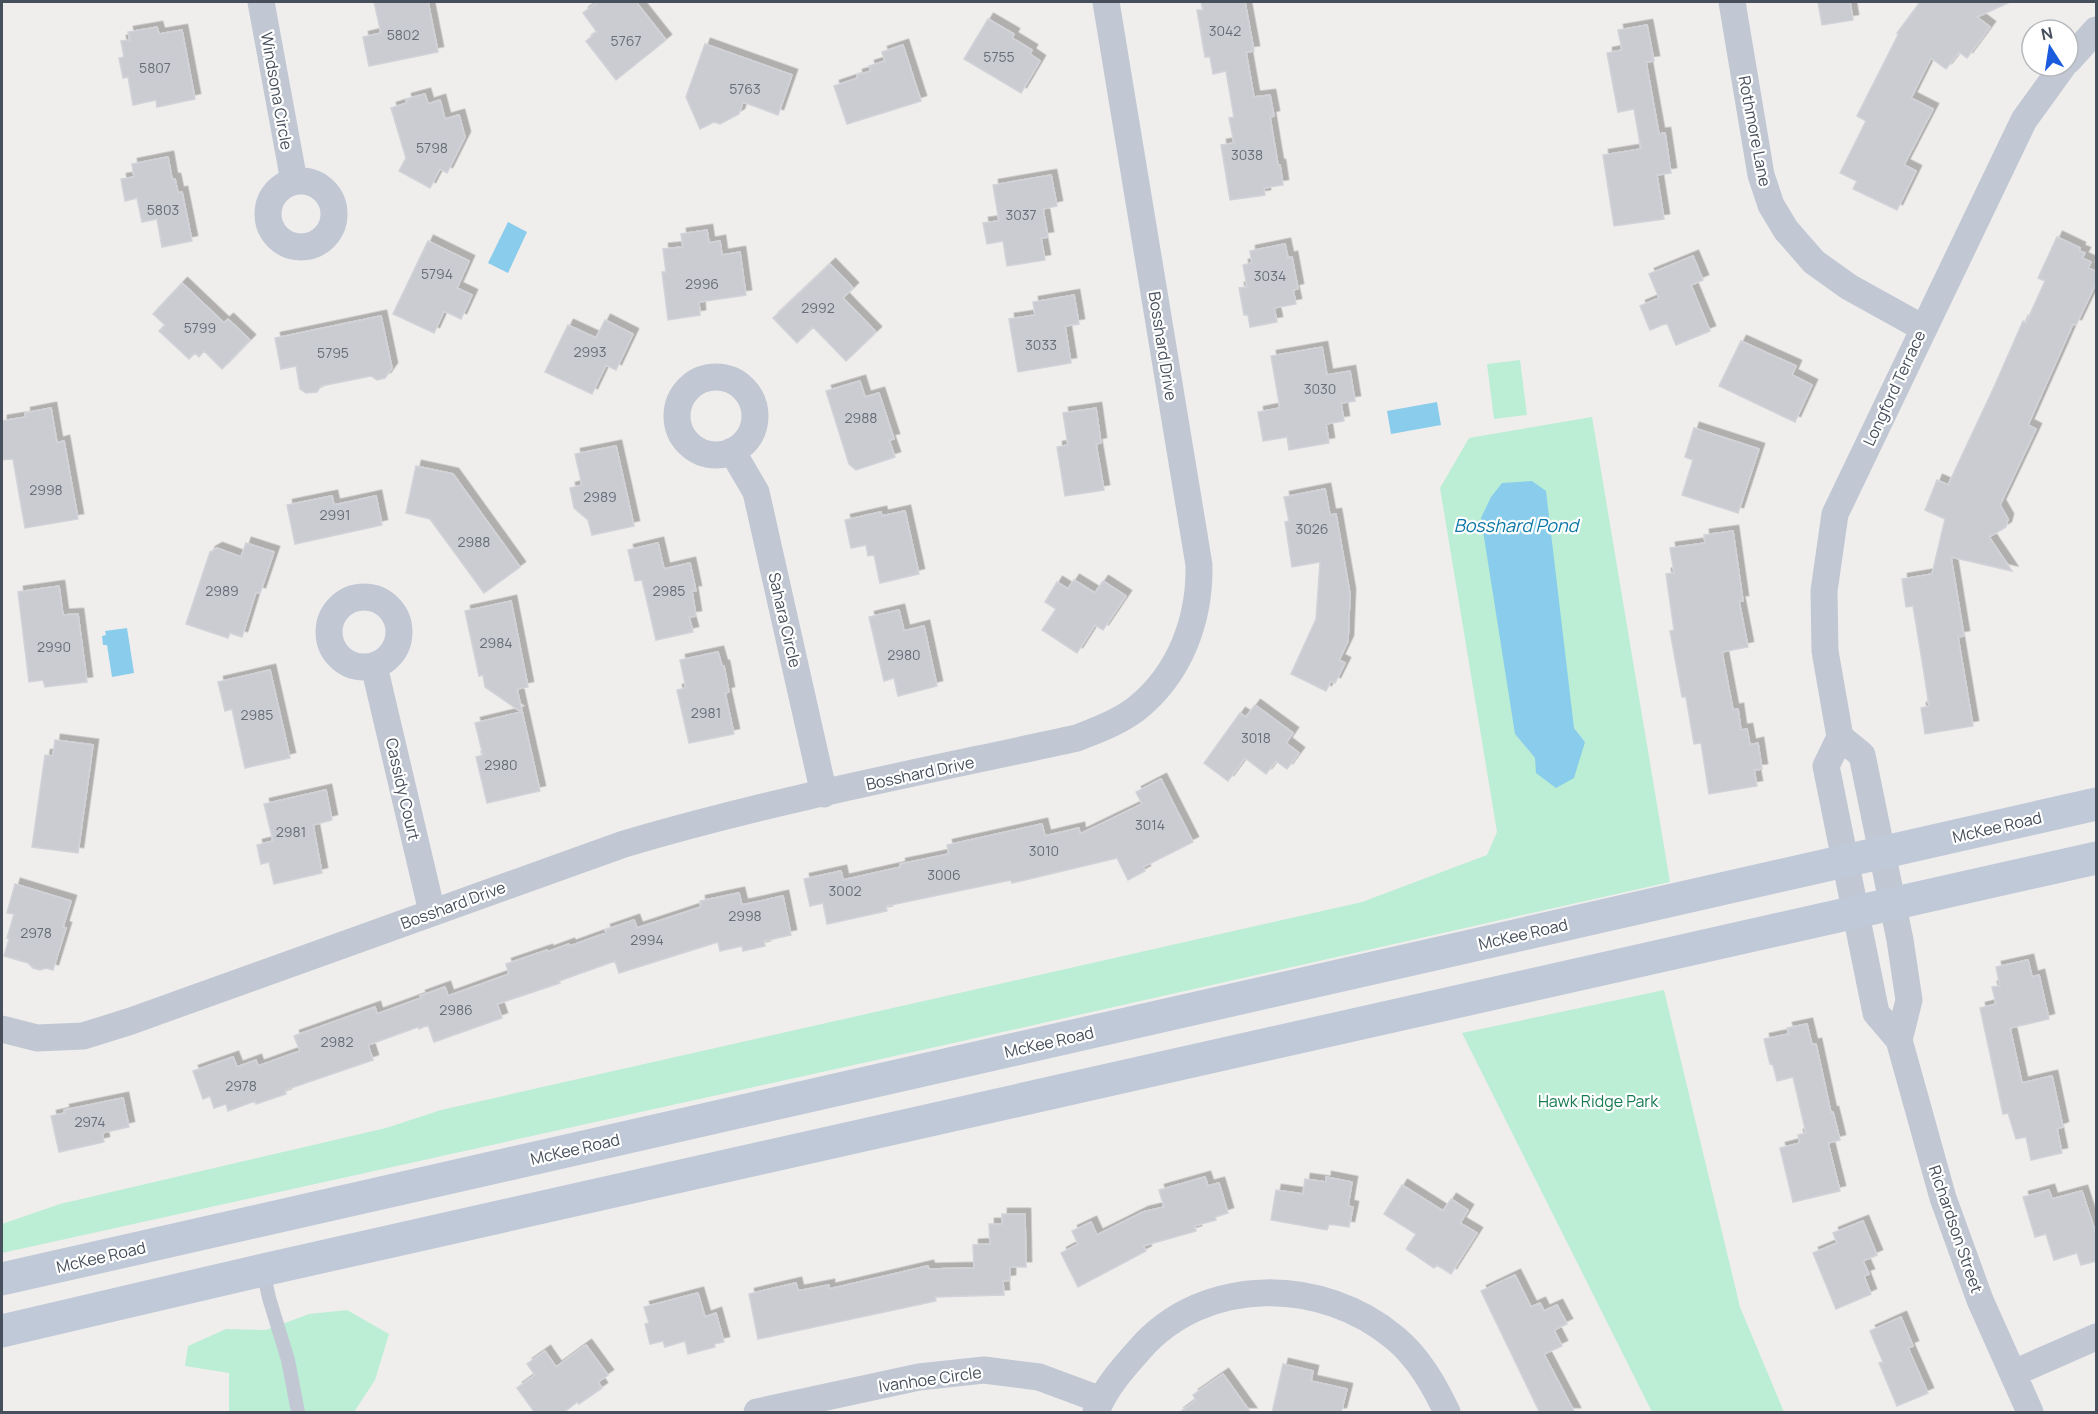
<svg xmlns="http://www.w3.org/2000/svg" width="2098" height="1414" font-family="Manrope,sans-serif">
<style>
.green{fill:#bbeed4;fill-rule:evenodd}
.water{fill:#89cceb}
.building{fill:#caccd2;stroke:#d1d3d9;stroke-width:1.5;filter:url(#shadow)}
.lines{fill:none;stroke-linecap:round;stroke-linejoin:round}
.lane{stroke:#c1c8d3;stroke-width:14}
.street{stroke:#c1c8d3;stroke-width:27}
.secondary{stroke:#c0c9d7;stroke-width:33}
.labels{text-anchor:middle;stroke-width:4.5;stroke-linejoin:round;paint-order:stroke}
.number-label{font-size:14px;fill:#676e79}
.street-label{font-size:16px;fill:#464f5b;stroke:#fff}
.park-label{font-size:16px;fill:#177b53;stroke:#fff}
.water-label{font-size:18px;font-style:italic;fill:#0d77a6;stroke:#fff}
</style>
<defs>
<filter id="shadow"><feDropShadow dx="5.5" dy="-5.5" stdDeviation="0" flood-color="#0004"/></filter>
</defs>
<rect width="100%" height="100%" fill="#f0eeed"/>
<!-- green -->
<path class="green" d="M1520,360L1527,415L1494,419L1487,364Z
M1592,417L1670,882L949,1044L2,1253V1224L60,1204L386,1128L441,1110L1362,902L1487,855L1497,832L1440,488L1469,438ZM1574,728L1585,742L1535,758L1515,734Z
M1664,990L1740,1307L1784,1412H1652L1462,1033Z
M347,1310L389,1334L375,1380L354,1412H229V1373L185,1366L188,1346L226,1329L266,1330L309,1314Z"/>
<!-- water -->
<path class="water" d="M508,222L527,232L508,273L488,263Z
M1437,402L1441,425L1391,434L1387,411Z
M1532,481L1546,491L1574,728L1585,742L1574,778L1556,788L1536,773L1535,758L1515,734L1481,518L1491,497L1502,483Z
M127,628L134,673L112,677L107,645H103L102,636L106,635L105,631Z"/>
<!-- building -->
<path class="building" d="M374,2H428L438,52L369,66L363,37L381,33Z
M598,2H636L666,40L616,80L586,41L597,32L583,13Z
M1201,2H1245L1254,51L1246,52L1254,97L1270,95L1274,116L1270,117L1278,165H1280L1283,185L1264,188L1265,195L1230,200L1221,145L1234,143L1229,118L1234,117L1226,71L1213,74L1210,57H1205L1197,10H1203Z
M1818,2H1850L1853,20L1822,25Z
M1920,2H2010L1977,17L1990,27L1967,58L1959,52L1946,69L1931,58L1911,98L1933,109L1904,165L1916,171L1897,210L1853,189L1857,181L1840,173L1866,121L1857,116L1898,35L1897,33Z
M988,19L1014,34L1012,38L1032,50L1030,54L1040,61L1021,93L964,59Z
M1647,25L1654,61L1646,62L1659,134L1665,133L1671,173L1657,175L1664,219L1614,226L1603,155L1641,149L1634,109L1618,112L1607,53L1622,50L1618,30Z
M157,27L159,34L182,30L195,99L157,107L156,100L133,105L128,77L123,78L119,58L124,57L121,41L130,40L128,32Z
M705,44L792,75L778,115L743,102L739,114L720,124L714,122L700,129L686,97Z
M903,45L921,101L847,124L834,86L858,78L857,75L871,71L869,66L885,61L882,52Z
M425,94L428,104L440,100L445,119L459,115L465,137L447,173L440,169L430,188L399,171L406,158L391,108L407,103L406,99Z
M168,157L172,179H175L178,193L182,192L192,241L162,247L157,219L142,222L137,198L125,201L121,179L134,177L132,164Z
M1051,175L1057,206L1043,209L1048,237L1041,238L1045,260L1007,266L1003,241L987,244L983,223L999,221L993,185Z
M707,230L709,243L720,241L722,255L740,252L746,295L699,302L700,315L668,320L662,272H666L663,249L683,247L681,234Z
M2057,237L2080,248L2079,251L2085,253L2082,258L2091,262L2088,268L2097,272V281L2076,325L2073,324L2028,425L2036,429L2000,505L2008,519L2006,527L1989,537L2012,571L1951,557L1964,636L1958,637L1973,726L1925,734L1921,708L1929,706L1923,667L1913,606L1906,607L1902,579L1932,574L1945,519L1925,510L1937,480L1948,485L1994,387L2023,321L2026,323L2045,281L2038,278Z
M428,241L469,261L457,288L472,295L461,319L444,311L434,333L393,314Z
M1285,244L1288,258L1292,257L1298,289L1293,290L1296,304L1274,308L1277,322L1250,327L1248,315H1244L1239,288L1247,287L1243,265L1252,263L1250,251Z
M1693,256L1703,280L1691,285L1710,331L1676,345L1667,323L1650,330L1640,306L1659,298L1649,274Z
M830,264L853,288L843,298L876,332L846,361L813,327L797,343L773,318Z
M182,283L224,323L228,319L250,340L222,369L204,351L199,357L195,353L189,359L159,331L165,325L153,314Z
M1074,295L1079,324L1065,326L1071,363L1018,372L1009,319L1035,315L1033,302Z
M381,316L392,368L385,378L377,380L371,376L321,386L317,392L306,393L300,389L296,366L281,369L275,338Z
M605,320L633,334L616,370L606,365L592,394L545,372L568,325L596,338Z
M1741,341L1796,366L1792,375L1812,385L1795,422L1719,386Z
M1322,347L1327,375L1350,371L1355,401L1341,403L1344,421L1326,424L1329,443L1289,450L1287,437L1263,441L1258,412L1280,408L1271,356Z
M860,381L865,397L879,393L894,439L889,440L895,457L856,470L849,464L826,391Z
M51,408L57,443L64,441L78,519L25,528L13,459L2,460V421L26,417L25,413Z
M1096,408L1101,443L1096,444L1104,490L1065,496L1057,447L1068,445L1063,413Z
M1694,428L1759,449L1738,513L1682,495L1693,460L1685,457Z
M616,446L634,526L592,535L588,520L574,508L570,488L582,485L575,454Z
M416,466L453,474L520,567L484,593L430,519L406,513Z
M1325,489L1330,515L1336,514L1350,594L1348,641L1339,660L1345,663L1335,683L1331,681L1326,691L1291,674L1316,619L1320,562L1292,567L1285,522L1289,521L1284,497Z
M332,496L334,505L376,496L382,525L295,544L287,505Z
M905,511L919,574L880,583L874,555L868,556L866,545L851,548L845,520L881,512L882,516Z
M1733,531L1743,601H1739L1748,647L1722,652L1733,710L1738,709L1741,730L1747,729L1750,745L1758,743L1762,769L1754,770L1757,786L1709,794L1701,743L1694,744L1686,697H1682L1670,631L1674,630L1666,574L1674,573L1670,548L1705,543L1704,535Z
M246,543L274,552L260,593L256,592L242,637L230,633L228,638L186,624L210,552L217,548L241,557Z
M658,543L664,569L690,563L696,591H692L696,616L689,617L693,632L656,640L642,580L635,581L628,550Z
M1074,580L1095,593L1103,581L1126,596L1103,630L1095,625L1077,653L1042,630L1056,609L1045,602L1057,582L1068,589Z
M59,586L63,615L78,614L87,682L45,687L43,680L29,682L18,592Z
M511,601L528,687L517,689L540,791L487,803L476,757L483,755L475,723L521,712L485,687L483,675L479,676L465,611Z
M899,610L904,631L924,626L937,686L898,696L894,678L884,681L869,617Z
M718,652L722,666H724L729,692L725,693L734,734L689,743L677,690L686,688L680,660Z
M270,670L290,758L245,768L232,709L225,711L218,682Z
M1255,705L1293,733L1286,743L1299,753L1287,769L1276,761L1266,774L1245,758L1228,781L1204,763L1240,713L1246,717Z
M55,740L93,745L78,853L32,847L45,755L53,756Z
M1161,779L1193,842L1143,867L1145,871L1128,880L1117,858L1012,883L1011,880L886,906L887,911L827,924L823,903L810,906L804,879L841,871L843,880L901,867L900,864L949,854L947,845L1042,824L1045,836L1079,828L1080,834L1142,804L1136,792Z
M326,790L332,820L313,825L322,873L274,884L269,862L261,864L257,845L273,841L264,804Z
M15,884L71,901L63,927L66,928L53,970L46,968L40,970L33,968L28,963L4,956L9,939L7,938L14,914L7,913Z
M739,893L742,905L783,896L791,935L764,941L765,946L743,951L742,946L720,951L718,942L619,973L615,961L559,981L560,983L497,1004L502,1018L434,1042L428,1025L419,1029L418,1027L368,1045L373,1060L285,1090L286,1094L256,1104L255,1101L228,1111L226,1104L214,1108L210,1096L203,1099L193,1071L233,1057L237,1067L256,1060L258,1066L300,1051L294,1036L375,1007L377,1014L421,998L420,996L445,987L448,996L509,974L506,964L547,950V952L569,944L570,946L606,933L605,930L634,920L637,928L701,907L700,901Z
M2028,960L2032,977L2039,975L2049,1019L2010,1028L2022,1083L2052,1076L2063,1127L2057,1129L2062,1153L2031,1160L2026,1137L2016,1139L2008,1113L2003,1114L1980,1008L1996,1004L1992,987L2000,986L1996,967Z
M1807,1024L1812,1045L1816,1044L1831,1113L1833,1112L1840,1140L1828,1143L1840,1191L1793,1202L1780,1148L1800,1143L1798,1135L1806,1133L1793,1077L1777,1081L1773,1065L1770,1064L1764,1039L1789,1034L1787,1028Z
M123,1098L129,1127L102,1133L104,1142L59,1152L51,1116L65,1113L64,1110Z
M1205,1177L1208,1186L1219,1183L1228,1213L1215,1217L1216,1220L1194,1226L1196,1231L1143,1246L1146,1251L1078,1287L1061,1253L1078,1244L1072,1231L1091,1222L1097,1235L1143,1212L1164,1207L1159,1190Z
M1326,1177L1352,1182L1348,1206L1353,1207L1349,1227L1329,1224L1327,1230L1271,1220L1276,1190L1303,1194L1305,1179L1326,1182Z
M1402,1185L1443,1211L1451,1199L1468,1210L1460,1223L1477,1233L1451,1274L1437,1265L1434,1268L1406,1249L1416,1234L1384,1214Z
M2049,1190L2052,1199L2082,1191L2097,1237V1261L2081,1265L2077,1253L2054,1260L2046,1234L2035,1237L2023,1197Z
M1002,1214H1025L1026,1267H1010V1280L1003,1281L1004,1295L935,1297L936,1301L758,1339L749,1294L796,1283L798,1291L829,1285V1289L928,1266L929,1269L974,1268L973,1245L990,1244L989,1224H1002Z
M1863,1221L1877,1255L1863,1261L1869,1274L1864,1276L1871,1294L1836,1309L1813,1253L1837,1243L1833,1233Z
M1515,1275L1531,1307L1540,1303L1544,1311L1557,1305L1567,1324L1554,1330L1562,1346L1544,1354L1575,1413H1540L1481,1291Z
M698,1293L705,1317L716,1313L724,1342L714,1344L715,1347L688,1354L685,1341L665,1347L663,1341L650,1344L645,1324L649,1323L644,1307Z
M1901,1317L1913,1346L1908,1348L1928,1393L1897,1406L1879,1363L1883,1362L1870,1331Z
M586,1345L608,1375L598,1382L602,1388L579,1404L577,1402L563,1413H535L517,1388L535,1375L527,1364L545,1351L556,1367Z
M1283,1364L1313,1371L1311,1381L1347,1389L1341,1413H1272Z
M1223,1374L1251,1413H1179L1196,1400L1193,1395Z"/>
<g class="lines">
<!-- lane -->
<path class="lane" d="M263,1270L269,1298L288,1360L298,1412"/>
<!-- street -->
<path class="street" d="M261,2L294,181
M1732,2L1761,175L1771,205L1786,230L1814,262L1849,287L1923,328
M2068,61L2096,30
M268 214a33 33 0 1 1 66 0a33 33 0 1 1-66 0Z
M677 416a39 39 0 1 1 78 0a39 39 0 1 1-78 0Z
M732,451L756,492L824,794
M329 632a35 35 0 1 1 70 0a35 35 0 1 1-70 0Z
M374,666L432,912
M1840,737L1862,755L1900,940L1909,1000L1899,1040
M2,1029L37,1038L83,1036L131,1021L624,844C772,800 926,771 1077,738C1097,730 1119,722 1136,709C1180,674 1200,620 1199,565L1106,2
M2014,1373L2096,1337
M757,1412L919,1377L984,1370L1039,1377L1101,1400
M1096,1412C1105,1388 1123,1368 1140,1349C1205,1275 1322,1277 1395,1338C1419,1358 1434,1385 1447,1412
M2030,1412L1980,1300L1943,1198L1899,1040L1876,1013L1826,766L1840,737L1825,651L1824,591L1835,514L2024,120L2063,66"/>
<!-- secondary -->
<path class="secondary" d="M2,1279L2096,804
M2,1331L263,1270L2096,858"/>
</g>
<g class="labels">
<!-- number labels -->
<g class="number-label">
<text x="1225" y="36">3042</text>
<text x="403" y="40">5802</text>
<text x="626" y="46">5767</text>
<text x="999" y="62">5755</text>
<text x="155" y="73">5807</text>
<text x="745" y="94">5763</text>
<text x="432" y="153">5798</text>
<text x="1247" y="160">3038</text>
<text x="163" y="215">5803</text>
<text x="1021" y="220">3037</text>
<text x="437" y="279">5794</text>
<text x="1270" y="281">3034</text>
<text x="702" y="289">2996</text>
<text x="818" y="313">2992</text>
<text x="200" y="333">5799</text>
<text x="1041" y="350">3033</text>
<text x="590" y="357">2993</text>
<text x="333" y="358">5795</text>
<text x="1320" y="394">3030</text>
<text x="861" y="423">2988</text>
<text x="46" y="495">2998</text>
<text x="600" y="502">2989</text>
<text x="335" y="520">2991</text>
<text x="1312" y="534">3026</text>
<text x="474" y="547">2988</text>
<text x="222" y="596">2989</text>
<text x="669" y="596">2985</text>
<text x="496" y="648">2984</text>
<text x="54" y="652">2990</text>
<text x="904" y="660">2980</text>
<text x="706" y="718">2981</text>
<text x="257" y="720">2985</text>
<text x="1256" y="743">3018</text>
<text x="501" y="770">2980</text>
<text x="1150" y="830">3014</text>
<text x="291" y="837">2981</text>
<text x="1044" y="856">3010</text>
<text x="944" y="880">3006</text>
<text x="845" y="896">3002</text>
<text x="745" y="921">2998</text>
<text x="36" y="938">2978</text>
<text x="647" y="945">2994</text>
<text x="456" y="1015">2986</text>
<text x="337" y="1047">2982</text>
<text x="241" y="1091">2978</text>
<text x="90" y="1127">2974</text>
</g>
<!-- street labels -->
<g class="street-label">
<text transform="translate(277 91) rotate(80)" y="6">Windsona Circle</text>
<text transform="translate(1755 131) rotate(79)" y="6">Rothmore Lane</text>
<text transform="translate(1163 346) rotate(81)" y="6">Bosshard Drive</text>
<text transform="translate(1894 388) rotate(-65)" y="6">Longford Terrace</text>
<text transform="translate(785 620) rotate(77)" y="6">Sahara Circle</text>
<text transform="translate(920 773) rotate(-12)" y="6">Bosshard Drive</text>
<text transform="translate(403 789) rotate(77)" y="6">Cassidy Court</text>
<text transform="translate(1997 827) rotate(-13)" y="6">McKee Road</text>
<text transform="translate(453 905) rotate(-20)" y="6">Bosshard Drive</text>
<text transform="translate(1523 934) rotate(-13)" y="6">McKee Road</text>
<text transform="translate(1049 1042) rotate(-13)" y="6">McKee Road</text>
<text transform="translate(575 1149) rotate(-13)" y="6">McKee Road</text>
<text transform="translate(1956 1229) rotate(71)" y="6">Richardson Street</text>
<text transform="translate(101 1257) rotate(-13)" y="6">McKee Road</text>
<text transform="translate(930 1379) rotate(-8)" y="6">Ivanhoe Circle</text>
</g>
<!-- park labels -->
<g class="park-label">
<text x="1598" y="1107">Hawk Ridge Park</text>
</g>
<!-- water labels -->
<g class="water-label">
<text x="1516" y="532">Bosshard Pond</text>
</g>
</g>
<!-- border -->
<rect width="2098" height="1414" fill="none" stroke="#464f5b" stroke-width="6"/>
<!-- north arrow -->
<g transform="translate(2050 48) rotate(348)"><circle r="28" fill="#ffffff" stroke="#b5b9bd" stroke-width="1.5"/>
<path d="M0-4.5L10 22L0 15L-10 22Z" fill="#1a5cdd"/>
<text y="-9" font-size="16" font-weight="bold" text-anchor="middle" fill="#464f5b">N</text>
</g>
</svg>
